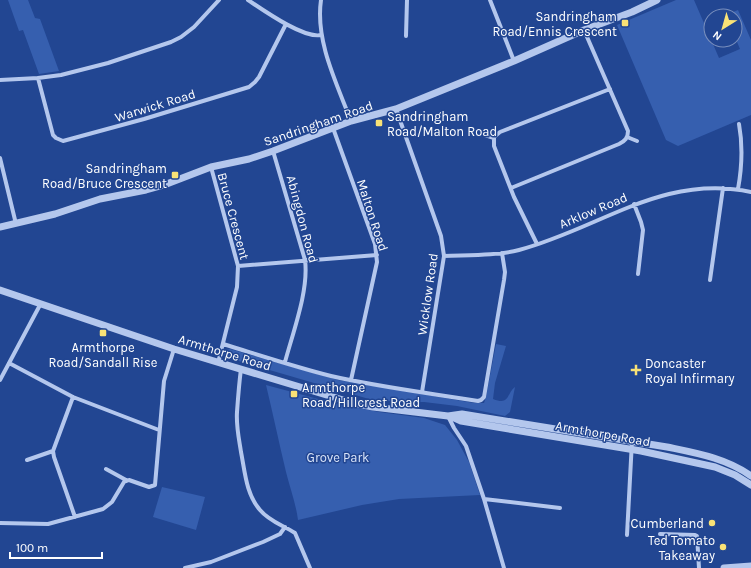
<svg xmlns="http://www.w3.org/2000/svg" width="751" height="568" font-family="Karla,sans-serif">
<style>
.green{fill:#365faf}
.lines{fill:none;stroke-linecap:round;stroke-linejoin:round}
.minor{stroke:#b4c7ed;stroke-width:4}
.tertiary{stroke:#b4c7ed;stroke-width:7}
.poi-dot{fill:#f9e276;stroke:#224692;stroke-width:1.5}
.labels{text-anchor:middle;stroke-width:3;stroke-linejoin:round;paint-order:stroke}
.poi-label{font-size:13px;fill:#fff;stroke:#224692;text-anchor:end}
.street-label{font-size:13px;fill:#fff;stroke:#224692}
.park-label{font-size:13px;fill:#d9e4f9;stroke:#224692}
</style>
<rect width="100%" height="100%" fill="#224692"/>
<!-- green -->
<path class="green" d="M8,0H28L35,18L40,19L59,71L39,74L23,30L19,31Z
M676,0H694L719,58L740,49L735,37V16L726,15L738,10L751,40V115L678,146L666,140L617,25Z
M496,344L506,346L495,383L493,399C510,406 506,394 515,387L510,412L505,416L457,406L424,402H400L369,399L225,357L224,355L226,350L230,349L338,380L474,403H484L486,397Z
M266,385L333,403L379,412L424,418L445,425L457,440L469,462L480,495L399,499L362,505L298,520C296,504 290,488 286,472C279,443 273,414 266,385Z
M162,487L205,497L196,530L153,517Z"/>
<g class="lines">
<!-- minor -->
<path class="minor" d="M248,0C263,10 304,39 321,35
M321,0C315,41 337,84 351,121
M490,0L514,61
M406,36L407,0
M38,78L53,135L56,138L63,141L144,119L249,87L255,82L259,77L286,24
M0,80L38,78L61,75L108,63L171,42L181,37L194,27L219,0
M396,109L441,236L444,256L422,392
M333,128L375,244L377,262L351,380
M485,135L494,138
M627,137L637,141
M273,151L305,260C309,290 293,332 285,362
M0,158L16,224
M211,167L238,266L237,287L218,363
M511,188L619,144C625,141 628,138 628,131L584,30
M738,189C742,167 743,146 739,124
M634,204L641,222L643,230L638,274
M537,244L514,197L494,146V137L500,132L610,89
M444,256C469,255 495,256 519,250C599,229 663,173 751,192
M238,266L377,255
M710,280L723,188
M223,344C259,355 295,367 331,376C379,387 429,393 478,401L481,400L484,397L504,280L505,272L502,253
M9,363L73,397L159,430
M241,369C239,384 238,398 237,412C236,426 239,439 241,452C245,472 246,494 260,510C270,522 283,525 295,533L310,568
M0,380L40,305
M73,397L53,451L54,457L75,517
M448,416L454,428L466,446L484,499L504,568
M27,460L53,451
M106,469L126,480
M484,499L560,508
M0,523L48,524L103,509L112,502L124,482L129,480L149,487L155,485L164,381L174,349
M660,534L695,535L697,536L699,568
M627,535L632,441
M185,568L211,562L263,542L280,534L285,527"/>
<!-- tertiary -->
<path class="tertiary" d="M0,227L55,214L100,199L146,190L164,185L211,167L249,159L273,151L351,121L396,109L514,61L584,30L632,12L657,0
M0,290L174,349L353,403L373,407L448,416L462,414L667,447C696,453 726,458 751,476
M450,416L461,421L641,451L715,467L735,475L751,485
M724,568L751,566"/>
</g>
<!-- markers -->
<g class="poi-dot">
<rect x="621" y="19" width="8" height="8" rx="2"/>
<rect x="375" y="119" width="8" height="8" rx="2"/>
<rect x="171" y="171" width="8" height="8" rx="2"/>
<rect x="99" y="329" width="8" height="8" rx="2"/>
<path d="M634 364h4v4h4v4h-4v4h-4v-4h-4v-4h4z"/>
<rect x="290" y="390" width="8" height="8" rx="2"/>
<circle cx="712" cy="523" r="4"/>
<circle cx="723" cy="547" r="4"/>
</g>
<g class="labels">
<!-- poi labels -->
<g class="poi-label">
<text x="617" y="21">Sandringham<tspan x="617" dy="15">Road/Ennis Crescent</tspan></text>
<text x="387" y="121" text-anchor="start">Sandringham<tspan x="387" dy="15">Road/Malton Road</tspan></text>
<text x="167" y="173">Sandringham<tspan x="167" dy="15">Road/Bruce Crescent</tspan></text>
<text x="103" y="352" text-anchor="middle">Armthorpe<tspan x="103" dy="15">Road/Sandall Rise</tspan></text>
<text x="645" y="368" text-anchor="start">Doncaster<tspan x="645" dy="15">Royal Infirmary</tspan></text>
<text x="302" y="392" text-anchor="start">Armthorpe<tspan x="302" dy="15">Road/Hillcrest Road</tspan></text>
<text x="704" y="528">Cumberland</text>
<text x="715" y="545">Ted Tomato<tspan x="715" dy="15">Takeaway</tspan></text>
</g>
<!-- street labels -->
<g class="street-label">
<text transform="translate(155 105) rotate(-17)" y="5">Warwick Road</text>
<text transform="translate(318 123) rotate(-19)" y="5">Sandringham Road</text>
<text transform="translate(593 210) rotate(-23)" y="5">Arklow Road</text>
<text transform="translate(373 215) rotate(72)" y="5">Malton Road</text>
<text transform="translate(234 216) rotate(75)" y="5">Bruce Crescent</text>
<text transform="translate(303 219) rotate(75)" y="5">Abingdon Road</text>
<text transform="translate(427 294) rotate(-82)" y="5">Wicklow Road</text>
<text transform="translate(225 352) rotate(17)" y="5">Armthorpe Road</text>
<text transform="translate(603 433) rotate(10)" y="5">Armthorpe Road</text>
</g>
<!-- park labels -->
<g class="park-label">
<text x="338" y="462">Grove Park</text>
</g>
</g>
<!-- north arrow -->
<g transform="translate(723 28) rotate(217)"><circle r="19" fill="#224692" stroke="#7a90be"/>
<path d="M0-3L7 15L0 10L-7 15Z" fill="#f9e276"/>
<text y="-6" font-size="11" font-weight="bold" text-anchor="middle" fill="#ffffff">N</text>
</g>
<!-- scale -->
<path d="M10 552v6h92v-6" fill="none" stroke="#ffffff" stroke-width="2"/>
<text x="16" y="552" font-size="12" fill="#ffffff" stroke="#224692" stroke-width="3" paint-order="stroke">100 m</text>
</svg>
